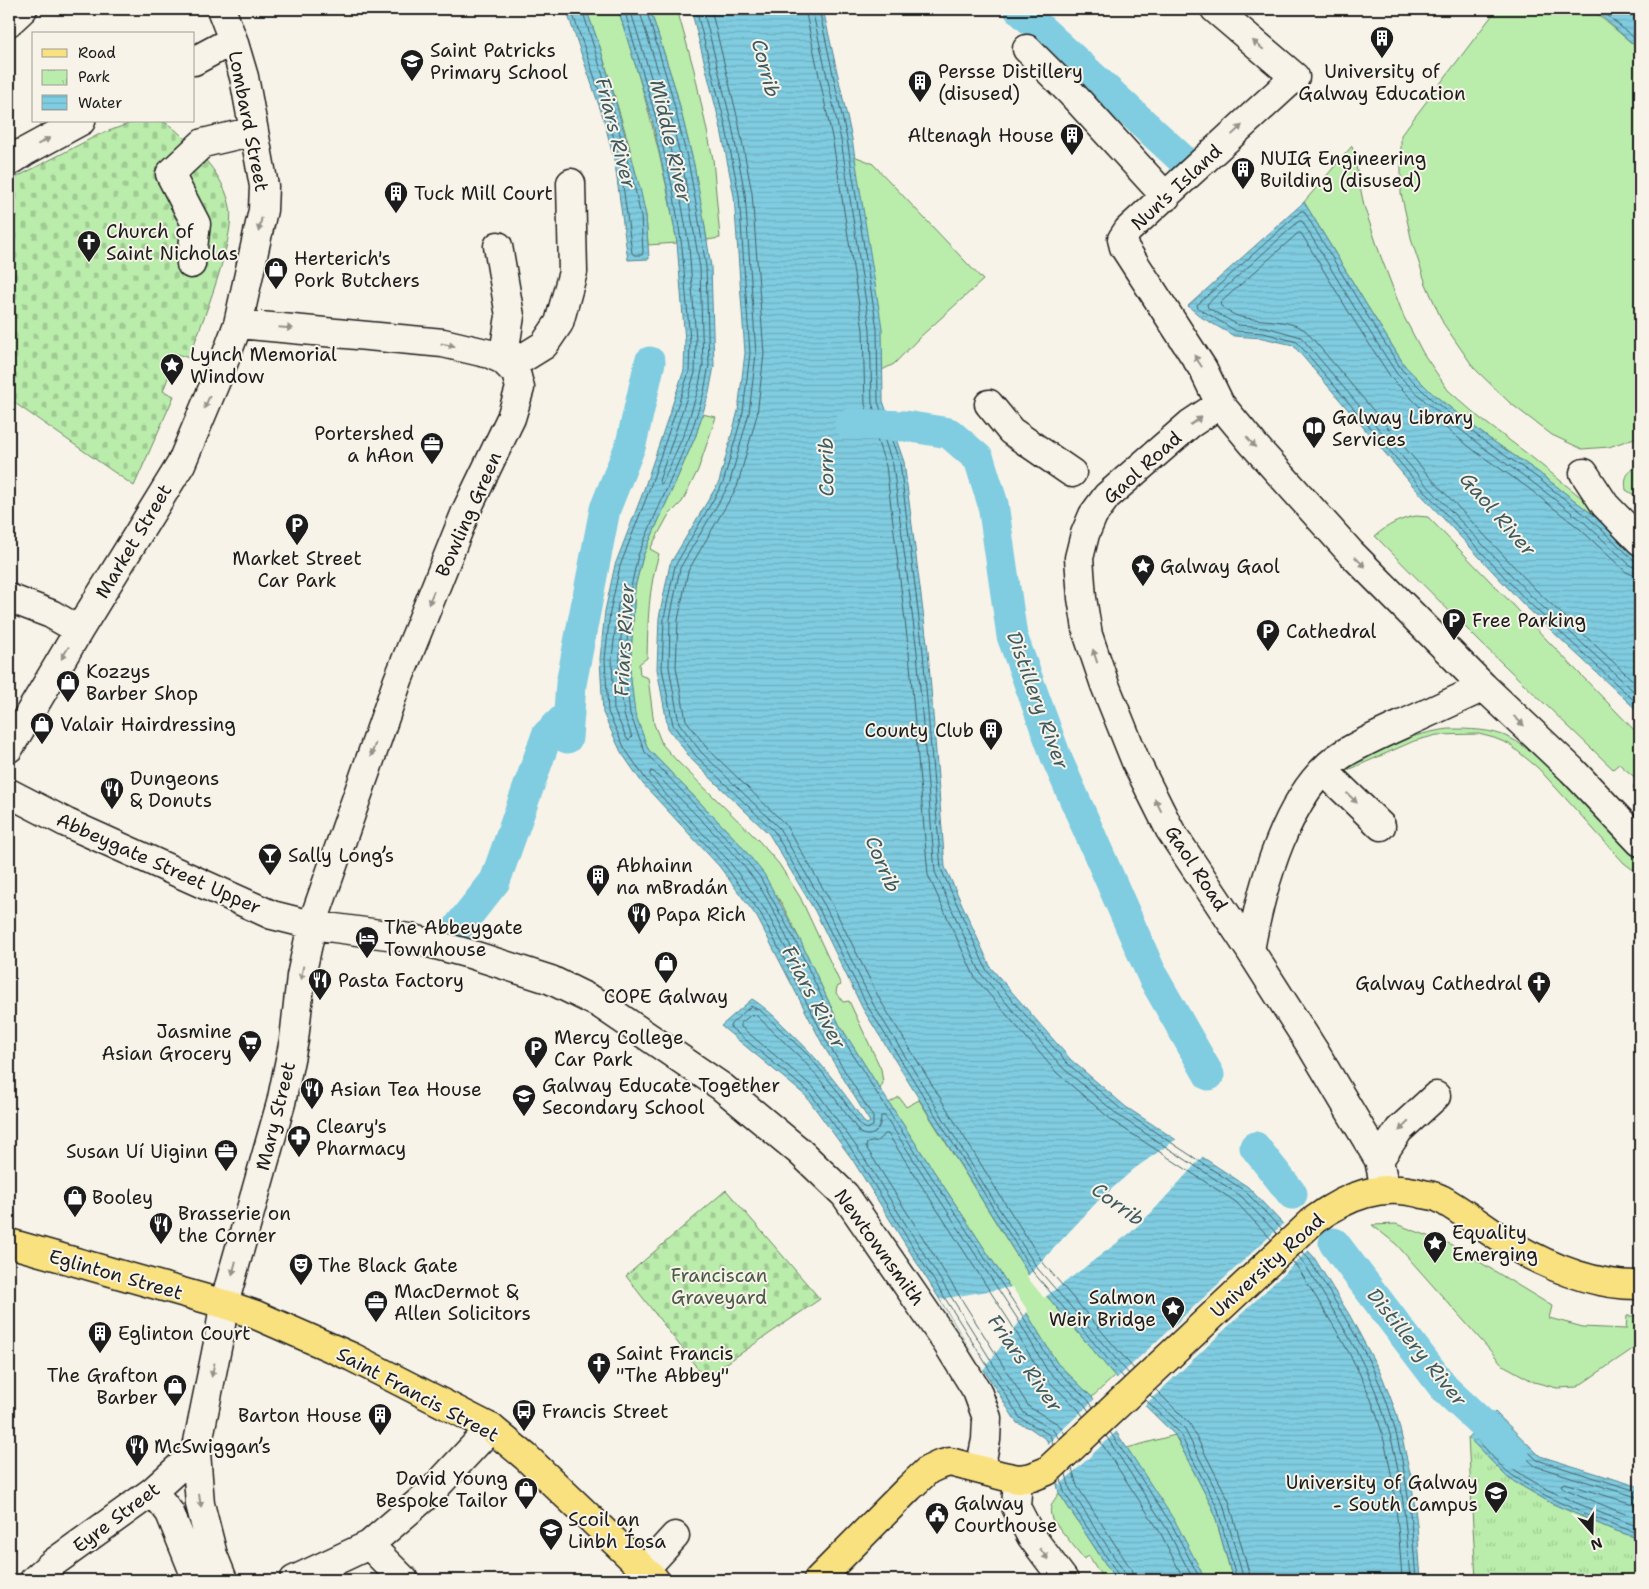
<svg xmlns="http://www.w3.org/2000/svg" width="1649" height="1589" font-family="'Shantell Sans',sans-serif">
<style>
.grass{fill:#baecab;stroke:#6b8464}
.cemetery{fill:url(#cemetery-stones);stroke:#6b8464}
.park{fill:url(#park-tufts);stroke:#6b8464}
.water{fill:url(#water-rules);stroke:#588692}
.pier{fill:#f7f3e8}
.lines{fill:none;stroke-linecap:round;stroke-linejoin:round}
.shore{stroke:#44626a;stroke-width:1}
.canal{stroke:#80cce0;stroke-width:31}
.minor-casing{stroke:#1c1c1c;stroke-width:31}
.major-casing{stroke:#1c1c1c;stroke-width:31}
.minor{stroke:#f7f3e8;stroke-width:28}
.major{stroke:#fae180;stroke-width:28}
.oneway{fill:#94928c}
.labels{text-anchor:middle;stroke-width:4;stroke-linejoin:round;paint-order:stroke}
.poi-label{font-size:19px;fill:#1c1c1c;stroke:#f7f3e8;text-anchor:start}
.street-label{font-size:19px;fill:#1c1c1c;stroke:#f7f3e8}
.park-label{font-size:19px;fill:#4b5a47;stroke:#f7f3e8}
.water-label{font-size:20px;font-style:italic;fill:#3f5a61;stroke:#f7f3e8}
</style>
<defs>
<pattern id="cemetery-stones" width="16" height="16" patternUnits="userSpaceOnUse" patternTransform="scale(1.25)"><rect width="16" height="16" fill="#baecab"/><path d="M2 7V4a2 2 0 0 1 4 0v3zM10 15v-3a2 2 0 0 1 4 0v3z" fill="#9fca93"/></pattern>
<pattern id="park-tufts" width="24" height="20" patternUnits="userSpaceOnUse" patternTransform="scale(1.25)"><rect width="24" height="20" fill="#baecab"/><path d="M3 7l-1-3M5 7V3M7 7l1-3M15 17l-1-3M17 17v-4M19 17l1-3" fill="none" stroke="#9fca93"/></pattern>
<pattern id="water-rules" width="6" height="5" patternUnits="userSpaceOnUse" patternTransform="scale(1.25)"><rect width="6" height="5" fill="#80cce0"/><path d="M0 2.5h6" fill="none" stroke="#6eafc0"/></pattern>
</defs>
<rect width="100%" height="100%" fill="#f7f3e8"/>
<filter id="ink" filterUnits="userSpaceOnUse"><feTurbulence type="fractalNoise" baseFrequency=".02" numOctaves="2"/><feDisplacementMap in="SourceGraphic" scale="10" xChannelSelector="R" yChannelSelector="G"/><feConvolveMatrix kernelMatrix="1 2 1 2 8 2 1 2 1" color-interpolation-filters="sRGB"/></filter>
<g filter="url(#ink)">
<!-- grass -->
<path class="grass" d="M586,9H618C643,86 664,163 677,243L648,245L646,216L629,145L600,47Z
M650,9H677L694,70L713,159L720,238L707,240L694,165L676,91Z
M1497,9H1591L1640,50V436L1609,447L1582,449L1552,435L1510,403L1474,368L1443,323L1426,284L1412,242L1401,193V135Z
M1352,146L1364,206L1381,257L1404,317L1423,353L1448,390L1481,419L1529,455L1610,521L1640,553V559L1592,514L1538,472L1487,437L1433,394L1405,366L1369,309L1304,202Z
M854,156L872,163L983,280L920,337L894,364L882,370Z
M702,414L716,417L698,470L682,502L668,516L650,549L659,554C648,589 648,622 647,658L639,664L640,675L648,678L654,724L662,744L677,761L759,841L779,864L800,897L841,985L837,987L836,993L843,1002L849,1001L881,1069L883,1083L880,1089L839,1024L801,942L782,904L739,843L648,749L634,713L630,671L635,587L643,556L696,435Z
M1640,465V495H1634L1626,490C1624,476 1627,472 1640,465Z
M1416,516L1428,517L1640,736V793L1633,787L1638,780L1619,764L1613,769L1481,643L1375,536C1388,525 1399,519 1416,516Z
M1449,729C1470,729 1491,729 1510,738C1519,742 1527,749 1535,755C1576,785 1608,825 1640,862V869H1632L1624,863L1538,768L1509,744L1494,738L1479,734L1437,735L1414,741L1346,771C1367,749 1420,732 1449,729Z
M899,1097L906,1107L919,1100L1029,1275L1115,1376L1092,1397L1057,1363L1026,1312L889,1103Z
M1396,1224L1450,1244L1552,1306L1549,1318L1583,1327L1626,1329L1627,1316H1640V1344L1577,1387L1557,1388L1534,1382L1503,1365L1396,1244L1372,1225Z
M1175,1435L1213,1509L1233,1580H1203L1150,1485L1127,1448Z
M1059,1493L1116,1580H1104L1089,1556L1084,1559L1052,1519C1048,1508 1052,1503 1059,1493Z"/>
<!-- cemetery -->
<path class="cemetery" d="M136,121C144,121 159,119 166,123C175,128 187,141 195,149C211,164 226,185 230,207C236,239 201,325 189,358L177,354L163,391L174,396L134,486L9,399V181L98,135Z
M726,1190L820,1299L705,1378L626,1276Z"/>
<!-- park -->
<path class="park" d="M1468,1437L1508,1478L1551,1503L1611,1529L1640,1539V1580H1476Z"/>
<!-- water -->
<path class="water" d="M566,9H586L600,47L640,188L646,216L649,259L628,260L615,164L604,120Z
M618,9H650L676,91L694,165L702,208L711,267L714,366L709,393L696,435L643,556L635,587L630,671L635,713L648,749L739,843L764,874L801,942L839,1024L880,1089L1026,1312L1057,1363L1092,1397L1127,1448L1176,1523L1201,1571L1203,1580H1116L1059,1493L1047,1440L1030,1428L1017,1423L852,1159L806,1096L721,1026L752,999C765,1007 776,1018 787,1029C818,1058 841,1088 865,1123L867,1124L870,1122L823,1045L757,917L719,866L643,784L621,752L603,713L600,659L605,611L615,565L642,495L684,370L685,341L677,243L668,191L652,119Z
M691,9H823L852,139L882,328L883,401L904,462L928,651L945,867L991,968L1071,1060L1126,1107L1248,1187L1313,1256L1350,1316L1382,1376L1396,1412L1411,1477L1417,1525L1421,1580H1233L1213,1509L1175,1435L1115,1376L1029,1275L863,1009L815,911L769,834L692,760L668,728L657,669L659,618L670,564L719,482L738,411L745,353L734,196L720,124Z
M1591,9H1640V50L1598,13Z
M1304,202L1369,309L1405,366L1433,394L1487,437L1538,472L1592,514L1640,559V713L1523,604L1414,487L1293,345L1263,338L1234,336L1201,317L1188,306Z
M1495,1412L1540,1456L1640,1487V1539L1611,1529L1551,1503L1508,1478L1468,1437Z"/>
<!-- pier -->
<path class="pier" d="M1178,1138L1204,1155L1152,1212L1130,1233L1044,1298L1027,1277L1097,1202L1134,1169Z
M1284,1223L1309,1250L1143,1407L1115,1380Z
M1012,1287L1028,1311L983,1370L940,1299Z
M1096,1398L1118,1430L1060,1485L1053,1477L1046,1445Z"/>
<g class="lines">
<!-- shore -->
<path class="shore" d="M571,9L609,119L620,163L632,253L634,255H642L643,252L641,217L635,189L612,105L582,9
M624,9L656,118L673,190L682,247L690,341L689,372L647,496L620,566L610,612L605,659L608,712L625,749L647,781L723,863L761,914L827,1042L873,1117V1126L867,1129L861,1126L836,1089L809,1056L761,1011L751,1006L731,1024L730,1027L809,1092L830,1119L856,1156L1020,1418L1050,1435L1053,1444
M630,9L663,116L679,189L689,246L696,340L695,373L659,481L661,484L663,482L685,431L698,390L703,365L700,268L683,167L665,94L639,9
M646,9L671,92L689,166L697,209L706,267L709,365L704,392L691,433L638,555L631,587L625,671L630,714L645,752L735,847L760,877L797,944L835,1026L876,1092L1022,1315L1053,1366L1088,1400L1093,1407
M696,9L725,123L739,195L750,353L743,412L723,483L675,566L664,618L662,668L673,725L696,756L774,831L819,909L868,1007L1033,1272L1124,1378
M703,9L731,121L745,194L756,354L749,413L729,485L680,568L670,619L669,667L679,723L701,752L779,828L825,906L873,1004L994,1201L1038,1269L1129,1374
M711,9L738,120L752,193L764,354L757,415L737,487L688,571L678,620L676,667L686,720L706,747L785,824L831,902L880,1000L1001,1197L1044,1264L1134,1369
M805,9L833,142L863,330L865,404L886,466L909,653L928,875L975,978L1057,1073L1114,1122L1236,1202L1271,1239
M812,9L841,140L870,329L872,403L893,465L917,652L935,872L981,974L1063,1068L1119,1116L1241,1196L1277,1234
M819,9L847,139L877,329L878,402L900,463L923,652L941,869L987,971L1067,1063L1123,1111L1245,1191L1282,1230
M1600,9L1640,43
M1640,562L1635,561L1589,518L1535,476L1484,441L1430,398L1402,370L1365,312L1304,211H1301L1197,305L1198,308L1236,331L1264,333L1297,342L1418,484L1526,600L1640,706
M1640,569L1631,566L1585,523L1531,481L1481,446L1427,403L1397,374L1359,315L1302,221H1299L1207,304L1208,308L1238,325L1266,327L1301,337L1422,480L1531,596L1640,697
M1640,576L1633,575L1626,572L1580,529L1527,487L1476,452L1422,409L1392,379L1353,319L1301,233H1298L1220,303L1221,306C1227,310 1234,316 1241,317C1262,322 1287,318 1306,331L1428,475L1536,590L1640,687
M621,602L623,605L619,672L624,715L632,737L629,740L627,739L614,710L612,659L618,604Z
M651,771L654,772C687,807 724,840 754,879C771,902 785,934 797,960V963L793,962L766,911L728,860L668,797L650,775Z
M1302,1252L1309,1259C1338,1307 1375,1361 1391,1415C1407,1469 1412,1524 1416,1580
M1298,1256L1304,1263C1334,1312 1367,1361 1384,1415C1402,1468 1406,1525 1410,1580
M1292,1261L1298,1268C1321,1306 1346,1343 1364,1383C1392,1443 1398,1515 1402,1580
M1156,1390L1190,1424L1229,1501L1251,1580
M1150,1395L1184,1428L1223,1504L1244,1580
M1145,1399L1179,1432L1217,1507L1237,1580
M1110,1432L1172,1525L1197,1573L1198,1580
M1065,1434L1058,1424L1029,1407L866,1147L867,1143L877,1141L885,1134H888L1010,1322L1041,1374L1078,1409L1083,1416
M1106,1436L1167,1529L1191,1575L1192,1580
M1059,1439L1053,1430L1024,1413L861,1153L814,1088L741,1027V1023L752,1014L757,1016L804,1061L831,1093L860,1133C873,1140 881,1129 881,1116H885L1017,1318L1047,1370L1084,1404L1089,1411
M1100,1441L1160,1532L1184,1580
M1072,1468L1077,1486L1131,1569L1134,1580
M1066,1474L1070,1489L1124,1572L1126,1580
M1061,1479L1064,1492L1119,1576L1120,1580
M1640,1492L1537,1460L1495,1420L1476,1437L1477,1439C1488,1451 1499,1466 1512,1475C1550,1502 1597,1519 1640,1534
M1640,1498L1535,1466L1496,1429H1493L1485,1437L1486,1439C1495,1449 1504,1462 1515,1470C1549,1494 1601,1514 1640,1527
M1640,1506L1564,1483L1561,1485L1563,1488L1617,1511L1640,1519"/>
<!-- canal -->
<path class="canal" d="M1019,9L1184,161
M850,424L905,426L949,433L979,459L993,504L1012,636L1056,757L1153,977L1209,1075
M567,738L571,684L605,509L631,444L650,362
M460,925L495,881L547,735L569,714
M1255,1147L1292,1194
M1334,1243L1445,1389L1514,1453"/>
<!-- minor casing -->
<g class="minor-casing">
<path id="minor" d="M1215,9L1295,77L1128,230L1122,239L1124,247L1203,369L1220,404L1254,445L1351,553L1484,687L1572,770L1640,842
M9,22L23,9
M1027,49L1071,93L1166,197
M194,61L233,40
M9,162L24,152L81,121
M498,246L510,316L503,360
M191,264L196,224L170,174L203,143L254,131
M510,366L544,345L559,323L573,272L571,183
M989,404L1011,431L1072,473
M1220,404L1190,424L1107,496L1093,515L1085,534L1079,558L1082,598L1088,635L1105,685L1136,762L1170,830L1250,950
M1584,473L1605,505L1640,541
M9,598L51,614L79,630
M9,748L79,630L181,464L223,364L238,324L263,210L264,186L244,77L233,40L221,9
M1324,771L1381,826
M9,793L67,823L272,915L312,925L410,938L470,954L551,980L600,1004L722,1087L799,1151L845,1195L947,1343L977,1391L987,1418L986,1440L980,1469
M1379,1160L1399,1130L1436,1096
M1385,1189L1379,1160L1313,1049L1250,950C1261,889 1287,789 1343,754C1361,743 1381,734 1401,725C1428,713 1456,700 1484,687
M1018,1479L1016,1507L1031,1536L1064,1580
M153,1491L170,1513L197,1580
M369,1545L404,1580
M644,1570L675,1536
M34,1580L53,1563L153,1491L196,1452
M223,1580L213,1555L200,1504L196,1452L219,1338L224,1304L281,1103L294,1040L301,976L312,925L398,680L467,509L511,418L520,388L516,373L503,360L490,354L443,343L238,324
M294,1580L369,1545L433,1490L491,1428"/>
</g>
<!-- major casing -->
<g class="major-casing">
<path id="major" d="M9,1243L224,1304L256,1315L352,1357L491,1428L526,1457L655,1580
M818,1580L909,1488L928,1470L939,1465L950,1462L1003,1476L1018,1479L1032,1477L1047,1471L1314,1220C1347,1196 1381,1182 1423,1194C1429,1195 1436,1196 1441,1199C1464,1212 1485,1229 1508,1243C1547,1266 1594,1286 1640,1285"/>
</g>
<!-- minor -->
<use href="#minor" class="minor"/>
<!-- major -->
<use href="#major" class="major"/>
</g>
<!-- one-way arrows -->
<defs><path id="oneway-solid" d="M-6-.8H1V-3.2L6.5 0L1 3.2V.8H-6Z" transform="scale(1.25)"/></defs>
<g class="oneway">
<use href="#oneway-solid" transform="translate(1258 45) rotate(-140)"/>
<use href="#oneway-solid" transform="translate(1237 130) rotate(-43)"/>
<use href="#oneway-solid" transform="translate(44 141) rotate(-28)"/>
<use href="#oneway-solid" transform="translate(260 225) rotate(103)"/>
<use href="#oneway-solid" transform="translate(286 328) rotate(5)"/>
<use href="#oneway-solid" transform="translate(448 345) rotate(11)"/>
<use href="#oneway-solid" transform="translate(1198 361) rotate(-123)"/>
<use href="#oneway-solid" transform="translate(207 402) rotate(113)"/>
<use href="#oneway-solid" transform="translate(1196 421) rotate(-35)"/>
<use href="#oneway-solid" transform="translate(1251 442) rotate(50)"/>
<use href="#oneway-solid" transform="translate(1360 562) rotate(45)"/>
<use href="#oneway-solid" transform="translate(431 598) rotate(112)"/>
<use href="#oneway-solid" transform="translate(65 653) rotate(121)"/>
<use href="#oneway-solid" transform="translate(1095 656) rotate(-108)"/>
<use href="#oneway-solid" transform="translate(1519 721) rotate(43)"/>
<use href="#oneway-solid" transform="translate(373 750) rotate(109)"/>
<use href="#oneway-solid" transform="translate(1352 798) rotate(44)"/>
<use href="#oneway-solid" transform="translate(1158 805) rotate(-117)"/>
<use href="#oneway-solid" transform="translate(302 973) rotate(100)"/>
<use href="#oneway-solid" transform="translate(1404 1126) rotate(135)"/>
<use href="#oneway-solid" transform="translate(234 1268) rotate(105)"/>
<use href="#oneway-solid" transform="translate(213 1370) rotate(102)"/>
<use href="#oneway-solid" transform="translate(200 1501) rotate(82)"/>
<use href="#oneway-solid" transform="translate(1044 1554) rotate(53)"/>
</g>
</g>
<!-- icons -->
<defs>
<g id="building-pin" transform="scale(1.25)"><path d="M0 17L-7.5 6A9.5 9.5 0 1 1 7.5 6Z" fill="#1c1c1c" stroke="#f7f3e8"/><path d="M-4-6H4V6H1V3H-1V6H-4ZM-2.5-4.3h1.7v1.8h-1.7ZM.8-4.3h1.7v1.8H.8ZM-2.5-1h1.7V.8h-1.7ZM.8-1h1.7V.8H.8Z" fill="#fff"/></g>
<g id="school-pin" transform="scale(1.25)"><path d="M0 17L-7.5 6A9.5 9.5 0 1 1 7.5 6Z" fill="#1c1c1c" stroke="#f7f3e8"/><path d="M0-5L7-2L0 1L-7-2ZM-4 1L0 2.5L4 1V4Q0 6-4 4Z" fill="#fff"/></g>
<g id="church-pin" transform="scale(1.25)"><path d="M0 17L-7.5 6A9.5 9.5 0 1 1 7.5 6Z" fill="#1c1c1c" stroke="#f7f3e8"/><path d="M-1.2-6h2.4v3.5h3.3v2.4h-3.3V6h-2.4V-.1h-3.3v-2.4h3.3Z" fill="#fff"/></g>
<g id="shop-pin" transform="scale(1.25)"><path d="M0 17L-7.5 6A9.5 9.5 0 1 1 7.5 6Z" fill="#1c1c1c" stroke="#f7f3e8"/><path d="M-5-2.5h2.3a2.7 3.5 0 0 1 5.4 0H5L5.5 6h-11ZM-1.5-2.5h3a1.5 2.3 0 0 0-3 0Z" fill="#fff"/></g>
<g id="sight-pin" transform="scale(1.25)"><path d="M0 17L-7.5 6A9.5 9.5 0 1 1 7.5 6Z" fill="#1c1c1c" stroke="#f7f3e8"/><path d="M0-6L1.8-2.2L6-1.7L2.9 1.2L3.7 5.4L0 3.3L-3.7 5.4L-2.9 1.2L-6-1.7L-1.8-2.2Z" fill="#fff"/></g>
<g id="library-pin" transform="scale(1.25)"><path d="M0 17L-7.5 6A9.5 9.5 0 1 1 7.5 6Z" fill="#1c1c1c" stroke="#f7f3e8"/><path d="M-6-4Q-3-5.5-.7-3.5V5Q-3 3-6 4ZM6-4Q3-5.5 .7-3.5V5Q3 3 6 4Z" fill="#fff"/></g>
<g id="office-pin" transform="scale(1.25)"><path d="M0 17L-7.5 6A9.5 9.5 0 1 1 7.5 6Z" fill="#1c1c1c" stroke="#f7f3e8"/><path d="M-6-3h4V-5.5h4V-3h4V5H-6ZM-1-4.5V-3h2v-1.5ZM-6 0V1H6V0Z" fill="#fff"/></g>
<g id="parking-pin" transform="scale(1.25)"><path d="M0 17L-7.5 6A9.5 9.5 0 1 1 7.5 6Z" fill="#1c1c1c" stroke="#f7f3e8"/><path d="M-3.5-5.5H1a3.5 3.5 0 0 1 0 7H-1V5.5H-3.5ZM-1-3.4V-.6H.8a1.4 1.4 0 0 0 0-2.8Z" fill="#fff"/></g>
<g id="restaurant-pin" transform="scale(1.25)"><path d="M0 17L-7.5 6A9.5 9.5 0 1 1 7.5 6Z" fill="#1c1c1c" stroke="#f7f3e8"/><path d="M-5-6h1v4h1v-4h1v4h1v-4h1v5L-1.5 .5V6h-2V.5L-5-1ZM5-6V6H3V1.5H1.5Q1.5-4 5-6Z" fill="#fff"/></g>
<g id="bar-pin" transform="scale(1.25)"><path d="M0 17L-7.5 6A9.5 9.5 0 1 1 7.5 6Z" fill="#1c1c1c" stroke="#f7f3e8"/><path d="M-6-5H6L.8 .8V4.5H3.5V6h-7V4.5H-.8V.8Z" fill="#fff"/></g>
<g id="hotel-pin" transform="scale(1.25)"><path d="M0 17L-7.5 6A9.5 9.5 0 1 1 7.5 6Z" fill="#1c1c1c" stroke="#f7f3e8"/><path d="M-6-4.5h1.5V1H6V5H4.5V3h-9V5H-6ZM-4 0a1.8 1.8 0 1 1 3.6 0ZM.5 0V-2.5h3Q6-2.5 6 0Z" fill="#fff"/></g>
<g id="supermarket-pin" transform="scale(1.25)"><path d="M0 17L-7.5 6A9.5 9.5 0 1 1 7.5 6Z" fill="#1c1c1c" stroke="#f7f3e8"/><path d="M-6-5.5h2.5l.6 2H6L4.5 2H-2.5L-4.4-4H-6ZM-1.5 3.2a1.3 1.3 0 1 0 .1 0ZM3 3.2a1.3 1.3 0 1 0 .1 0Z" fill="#fff"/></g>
<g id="pharmacy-pin" transform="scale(1.25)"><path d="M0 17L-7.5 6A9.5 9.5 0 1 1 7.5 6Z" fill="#1c1c1c" stroke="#f7f3e8"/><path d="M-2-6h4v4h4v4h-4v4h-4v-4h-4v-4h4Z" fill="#fff"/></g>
<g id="theatre-pin" transform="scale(1.25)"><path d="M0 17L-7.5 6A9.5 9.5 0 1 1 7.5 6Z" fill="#1c1c1c" stroke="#f7f3e8"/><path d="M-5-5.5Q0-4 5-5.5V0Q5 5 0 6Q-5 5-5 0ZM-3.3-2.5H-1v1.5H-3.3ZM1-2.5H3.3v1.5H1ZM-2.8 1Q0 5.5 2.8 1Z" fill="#fff"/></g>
<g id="bus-pin" transform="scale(1.25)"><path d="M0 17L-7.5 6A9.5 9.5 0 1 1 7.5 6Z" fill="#1c1c1c" stroke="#f7f3e8"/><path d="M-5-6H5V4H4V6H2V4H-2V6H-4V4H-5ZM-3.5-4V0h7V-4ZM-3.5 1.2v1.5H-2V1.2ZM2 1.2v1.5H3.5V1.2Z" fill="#fff"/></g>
<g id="university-pin" transform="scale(1.25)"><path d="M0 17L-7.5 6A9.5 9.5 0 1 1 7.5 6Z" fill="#1c1c1c" stroke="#f7f3e8"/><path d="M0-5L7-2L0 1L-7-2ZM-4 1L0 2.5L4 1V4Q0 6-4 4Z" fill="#fff"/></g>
<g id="civic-pin" transform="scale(1.25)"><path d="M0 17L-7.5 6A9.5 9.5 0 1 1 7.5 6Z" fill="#1c1c1c" stroke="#f7f3e8"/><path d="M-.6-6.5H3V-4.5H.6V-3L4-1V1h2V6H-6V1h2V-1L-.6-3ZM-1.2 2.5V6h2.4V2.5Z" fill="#fff"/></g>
</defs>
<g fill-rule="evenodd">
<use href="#building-pin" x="1382" y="38"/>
<use href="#school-pin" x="412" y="61"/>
<use href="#building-pin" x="920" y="82"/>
<use href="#building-pin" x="1072" y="135"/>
<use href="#building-pin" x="1243" y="169"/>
<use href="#building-pin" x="396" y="193"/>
<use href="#church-pin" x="89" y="242"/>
<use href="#shop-pin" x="276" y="269"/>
<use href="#sight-pin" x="172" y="365"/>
<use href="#library-pin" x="1314" y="428"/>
<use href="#office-pin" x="432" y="444"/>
<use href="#parking-pin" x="297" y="525"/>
<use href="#sight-pin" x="1143" y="566"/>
<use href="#parking-pin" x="1454" y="620"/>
<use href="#parking-pin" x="1268" y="631"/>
<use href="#shop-pin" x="68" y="682"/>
<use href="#shop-pin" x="42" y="724"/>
<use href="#building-pin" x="991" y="730"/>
<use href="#restaurant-pin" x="112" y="789"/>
<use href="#bar-pin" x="270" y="855"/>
<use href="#building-pin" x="598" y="876"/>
<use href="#restaurant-pin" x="639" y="914"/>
<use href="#hotel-pin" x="367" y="938"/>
<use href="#shop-pin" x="666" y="963"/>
<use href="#restaurant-pin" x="320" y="980"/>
<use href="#church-pin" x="1539" y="983"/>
<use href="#supermarket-pin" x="250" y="1042"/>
<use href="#parking-pin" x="536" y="1048"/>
<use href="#restaurant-pin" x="312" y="1089"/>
<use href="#school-pin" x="524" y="1096"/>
<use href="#pharmacy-pin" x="299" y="1137"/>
<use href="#office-pin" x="226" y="1151"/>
<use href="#shop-pin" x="75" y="1197"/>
<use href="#restaurant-pin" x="161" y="1224"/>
<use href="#sight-pin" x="1435" y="1243"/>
<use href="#theatre-pin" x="301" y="1265"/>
<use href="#office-pin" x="376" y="1302"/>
<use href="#sight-pin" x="1173" y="1308"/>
<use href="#building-pin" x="100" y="1333"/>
<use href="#church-pin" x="599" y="1364"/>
<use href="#shop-pin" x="175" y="1386"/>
<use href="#bus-pin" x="524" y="1411"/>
<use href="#building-pin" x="380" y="1415"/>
<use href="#restaurant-pin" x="137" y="1446"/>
<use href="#shop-pin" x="526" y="1489"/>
<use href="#university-pin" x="1496" y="1493"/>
<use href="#civic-pin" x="937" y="1514"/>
<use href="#school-pin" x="551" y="1530"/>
</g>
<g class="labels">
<!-- poi labels -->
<g class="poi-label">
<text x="430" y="57">Saint Patricks<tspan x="430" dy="22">Primary School</tspan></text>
<text x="938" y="78">Persse Distillery<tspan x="938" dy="22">(disused)</tspan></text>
<text x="1382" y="78" text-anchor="middle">University of<tspan x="1382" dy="22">Galway Education</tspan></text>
<text x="1054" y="142" text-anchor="end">Altenagh House</text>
<text x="1260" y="165">NUIG Engineering<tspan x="1260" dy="22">Building (disused)</tspan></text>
<text x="414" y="200">Tuck Mill Court</text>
<text x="106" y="238">Church of<tspan x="106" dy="22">Saint Nicholas</tspan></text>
<text x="294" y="265">Herterich's<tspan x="294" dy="22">Pork Butchers</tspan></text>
<text x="190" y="361">Lynch Memorial<tspan x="190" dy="22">Window</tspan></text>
<text x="1332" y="424">Galway Library<tspan x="1332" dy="22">Services</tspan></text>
<text x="414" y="440" text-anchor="end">Portershed<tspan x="414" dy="22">a hAon</tspan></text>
<text x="297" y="565" text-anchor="middle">Market Street<tspan x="297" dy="22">Car Park</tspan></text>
<text x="1160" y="573">Galway Gaol</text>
<text x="1472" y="627">Free Parking</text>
<text x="1286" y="638">Cathedral</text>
<text x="86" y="678">Kozzys<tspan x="86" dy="22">Barber Shop</tspan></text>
<text x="60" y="731">Valair Hairdressing</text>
<text x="974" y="737" text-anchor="end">County Club</text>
<text x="130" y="785">Dungeons<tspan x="130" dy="22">&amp; Donuts</tspan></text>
<text x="288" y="862">Sally Long’s</text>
<text x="616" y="872">Abhainn<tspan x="616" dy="22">na mBradán</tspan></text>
<text x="656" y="921">Papa Rich</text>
<text x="384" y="934">The Abbeygate<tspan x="384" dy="22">Townhouse</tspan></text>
<text x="338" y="987">Pasta Factory</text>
<text x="1522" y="990" text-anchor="end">Galway Cathedral</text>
<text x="666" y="1003" text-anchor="middle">COPE Galway</text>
<text x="232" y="1038" text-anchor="end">Jasmine<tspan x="232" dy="22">Asian Grocery</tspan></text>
<text x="554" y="1044">Mercy College<tspan x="554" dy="22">Car Park</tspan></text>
<text x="542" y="1092">Galway Educate Together<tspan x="542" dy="22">Secondary School</tspan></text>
<text x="330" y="1096">Asian Tea House</text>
<text x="316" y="1133">Cleary's<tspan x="316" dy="22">Pharmacy</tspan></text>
<text x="208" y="1158" text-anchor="end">Susan Uí Uiginn</text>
<text x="92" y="1204">Booley</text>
<text x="178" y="1220">Brasserie on<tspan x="178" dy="22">the Corner</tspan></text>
<text x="1452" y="1239">Equality<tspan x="1452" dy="22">Emerging</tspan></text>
<text x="318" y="1272">The Black Gate</text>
<text x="394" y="1298">MacDermot &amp;<tspan x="394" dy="22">Allen Solicitors</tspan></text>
<text x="1156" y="1304" text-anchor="end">Salmon<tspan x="1156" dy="22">Weir Bridge</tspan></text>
<text x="118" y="1340">Eglinton Court</text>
<text x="616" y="1360">Saint Francis<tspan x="616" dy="22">"The Abbey"</tspan></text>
<text x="158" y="1382" text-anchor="end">The Grafton<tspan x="158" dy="22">Barber</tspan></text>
<text x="542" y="1418">Francis Street</text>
<text x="362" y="1422" text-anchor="end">Barton House</text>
<text x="154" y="1453">McSwiggan’s</text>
<text x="508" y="1485" text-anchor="end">David Young<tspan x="508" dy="22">Bespoke Tailor</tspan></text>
<text x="1478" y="1489" text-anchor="end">University of Galway<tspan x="1478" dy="22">- South Campus</tspan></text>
<text x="954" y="1510">Galway<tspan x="954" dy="22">Courthouse</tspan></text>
<text x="568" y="1526">Scoil an<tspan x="568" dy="22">Linbh Íosa</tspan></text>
</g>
<!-- street labels -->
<g class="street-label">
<text transform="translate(249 121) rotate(79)" y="7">Lombard Street</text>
<text transform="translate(1176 187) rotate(-43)" y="7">Nun's Island</text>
<text transform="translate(1142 467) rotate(-42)" y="7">Gaol Road</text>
<text transform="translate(468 514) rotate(-66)" y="7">Bowling Green</text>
<text transform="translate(133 541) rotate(-59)" y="7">Market Street</text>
<text transform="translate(159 863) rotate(24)" y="7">Abbeygate Street Upper</text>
<text transform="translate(1197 868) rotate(57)" y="7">Gaol Road</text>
<text transform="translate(275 1116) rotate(-76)" y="7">Mary Street</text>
<text transform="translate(880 1247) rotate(54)" y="7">Newtownsmith</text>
<text transform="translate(1267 1265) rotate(-42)" y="7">University Road</text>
<text transform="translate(116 1274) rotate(16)" y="7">Eglinton Street</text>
<text transform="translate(418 1394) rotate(28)" y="7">Saint Francis Street</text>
<text transform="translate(116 1517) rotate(-37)" y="7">Eyre Street</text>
</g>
<!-- park labels -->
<g class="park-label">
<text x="719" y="1282">Franciscan<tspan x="719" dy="22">Graveyard</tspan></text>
</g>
<!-- water labels -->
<g class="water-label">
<text transform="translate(766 68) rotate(75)" y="7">Corrib</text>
<text transform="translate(616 133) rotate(76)" y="7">Friars River</text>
<text transform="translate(671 141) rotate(77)" y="7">Middle River</text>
<text transform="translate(826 467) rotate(-91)" y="7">Corrib</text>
<text transform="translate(1498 514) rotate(49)" y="7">Gaol River</text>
<text transform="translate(624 640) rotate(-87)" y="7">Friars River</text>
<text transform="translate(1038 700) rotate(70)" y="7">Distillery River</text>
<text transform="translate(883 864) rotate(67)" y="7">Corrib</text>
<text transform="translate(814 997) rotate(62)" y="7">Friars River</text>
<text transform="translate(1118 1204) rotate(36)" y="7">Corrib</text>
<text transform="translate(1417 1347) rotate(51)" y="7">Distillery River</text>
<text transform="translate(1025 1363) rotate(55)" y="7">Friars River</text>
</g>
</g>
<!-- margin -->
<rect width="1649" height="1589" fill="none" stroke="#f7f3e8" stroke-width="30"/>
<rect x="15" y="15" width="1619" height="1559" fill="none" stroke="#1c1c1c" stroke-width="2" filter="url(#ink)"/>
<!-- legend -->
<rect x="32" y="32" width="162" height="90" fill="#f7f3e8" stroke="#9f9d96"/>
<rect x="42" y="49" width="25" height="8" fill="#fae180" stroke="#9f9d96"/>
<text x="78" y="58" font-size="15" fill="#1c1c1c">Road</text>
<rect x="42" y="70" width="25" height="15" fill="url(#park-tufts)" stroke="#9f9d96"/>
<text x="78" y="82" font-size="15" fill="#1c1c1c">Park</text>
<rect x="42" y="95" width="25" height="15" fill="url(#water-rules)" stroke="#9f9d96"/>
<text x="78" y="108" font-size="15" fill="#1c1c1c">Water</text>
<!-- north arrow -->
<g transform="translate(1592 1532) rotate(160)" stroke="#f7f3e8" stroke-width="4" paint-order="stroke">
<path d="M0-4L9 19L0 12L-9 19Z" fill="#1c1c1c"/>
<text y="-8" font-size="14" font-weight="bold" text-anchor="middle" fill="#1c1c1c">N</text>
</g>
</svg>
